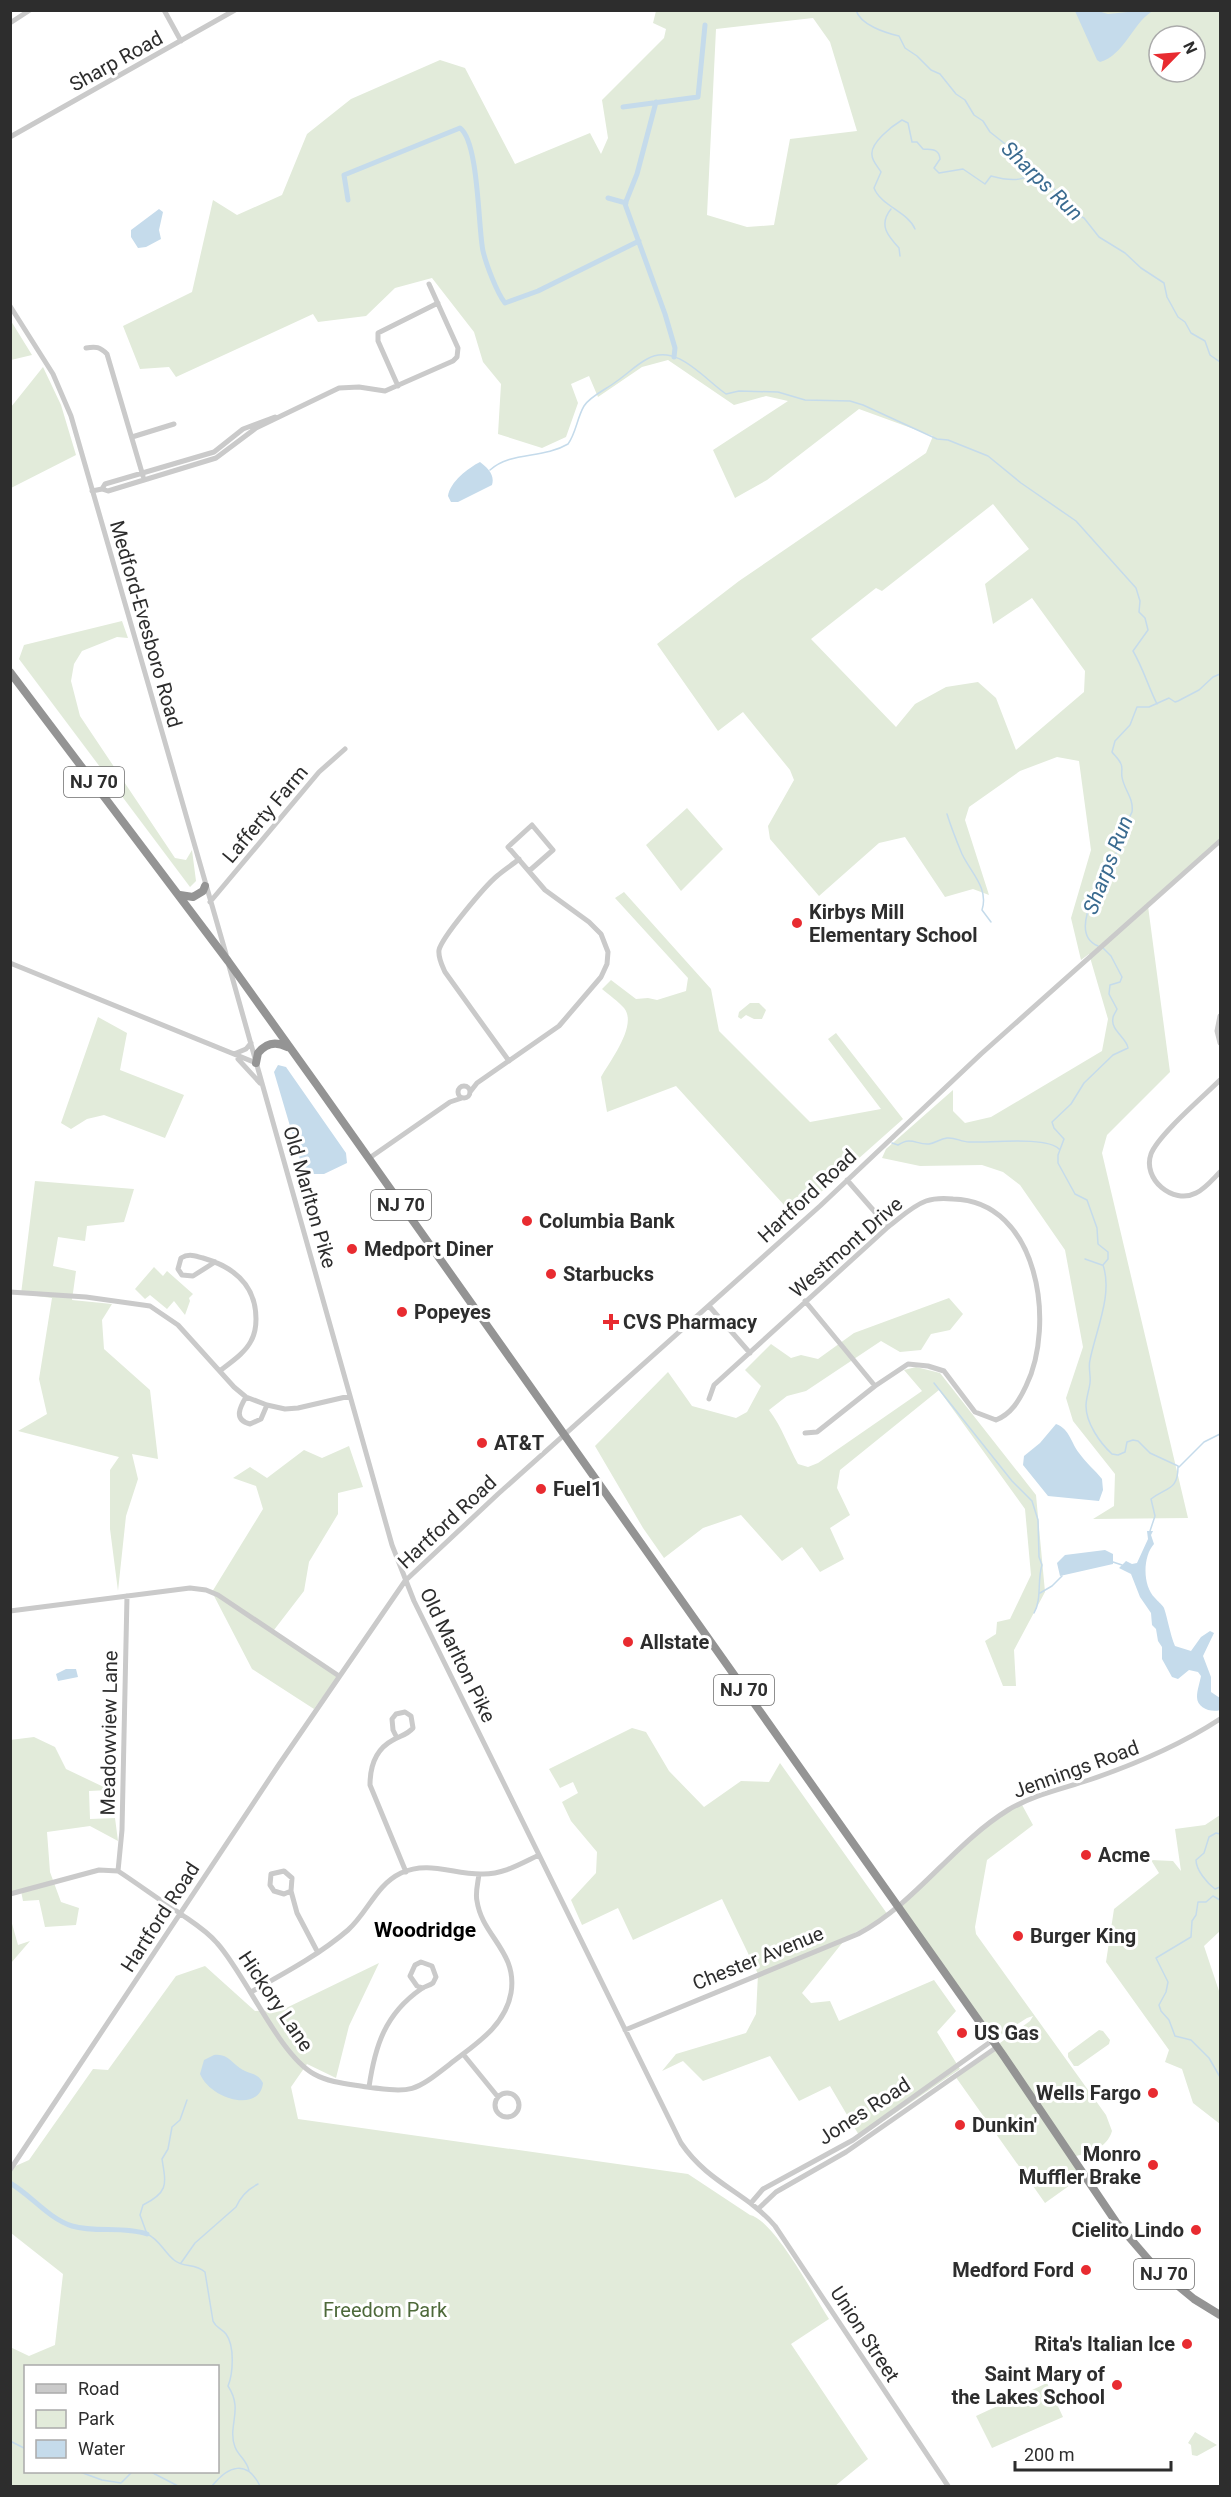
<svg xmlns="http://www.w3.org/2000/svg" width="1231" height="2497" font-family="Roboto,sans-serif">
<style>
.green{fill:#e2ebda;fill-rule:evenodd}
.water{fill:#c5dbeb}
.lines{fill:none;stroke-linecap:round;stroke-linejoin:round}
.stream{stroke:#c5dbeb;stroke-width:1.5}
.canal{stroke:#c5dbeb;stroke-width:5}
.minor{stroke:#cacaca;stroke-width:5}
.highway{stroke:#949494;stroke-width:8}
.poi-dot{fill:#e82b30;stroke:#fff;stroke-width:2}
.labels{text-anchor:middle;stroke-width:6;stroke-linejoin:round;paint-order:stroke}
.shield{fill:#fff;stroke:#6c6c6c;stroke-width:1.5}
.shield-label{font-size:18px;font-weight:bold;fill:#2d2d2d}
.street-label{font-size:20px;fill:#2d2d2d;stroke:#fff}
.poi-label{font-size:20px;font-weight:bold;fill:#2d2d2d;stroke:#fff;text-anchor:start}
.park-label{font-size:20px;fill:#4e693a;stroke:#fff}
.water-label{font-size:21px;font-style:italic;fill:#3a6b90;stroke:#fff}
.neighbourhood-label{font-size:21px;font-weight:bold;fill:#000;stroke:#fff}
</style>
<rect width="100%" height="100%" fill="#fff"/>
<!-- green -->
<path class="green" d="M656,11H1220V839L1148,906L1170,1072L1107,1135L1102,1153L1188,1518L1093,1519L1114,1506L1115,1474L1073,1421L1066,1398L1083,1347L1065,1250L1020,1185L1003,1172L982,1165L920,1166L882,1158L886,1149L953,1090V1111L965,1123L991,1117L1102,1051L1108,1019L1089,954L1081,960L1071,918L1091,850L1079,761L1057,757L1020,771L969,807L965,820L989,895L973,889L945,897L905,837L879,843L819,896L770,839L768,826L794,780L790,770L743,712L718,731L657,644L739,581L926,453L933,436L859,409L767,480L735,498L713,450L788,401L766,396L734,405L668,360L642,367L598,397L589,376L571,384L578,403L566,437L542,448L498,434L501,384L483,362L474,332L432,278L395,288L366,316L318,322L313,314L176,377L169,367L140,369L123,326L192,292L213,200L237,215L282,195L307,134L351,99L440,60L465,68L515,164L590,133L601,154L608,138L602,100L664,38L666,29L653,23ZM813,18L830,42L857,131L790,139L774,225L747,227L707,215L716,29ZM1159,36H1195V72H1159ZM993,504L1029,549L985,584L993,624L1032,598L1085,671L1084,692L1016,750L996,698L978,682L946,687L915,704L896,727L811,639L876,588L882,591Z
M10,321H11L32,355L11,360Z
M43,367L61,405L76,455L11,488V407Z
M122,621L128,638L117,637L82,651L74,664L71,681L80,716L175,858L186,860L192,850L196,881L190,887L19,659L24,645Z
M687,808L723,849L681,891L646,845Z
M624,892L711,989L719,1031L810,1122L881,1109L828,1039L836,1033L903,1119L794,1216L676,1086L607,1112L601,1077C610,1061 638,1025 624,1008C618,1001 609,995 602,989L611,980L636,999L648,998L657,1000L686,991L688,978L615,898Z
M750,1003H759L766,1010L762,1019H754L746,1015L741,1019L738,1017L739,1012Z
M98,1017L127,1033L120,1070L184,1095L165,1138L104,1115L87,1119L71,1129L61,1123Z
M35,1181L134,1189L124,1222L87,1226L85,1241L58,1237L53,1266L76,1271L72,1300L112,1304L102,1320L104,1349L150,1390L158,1459L132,1454L138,1479L126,1516L118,1591L110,1529V1470L119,1457L18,1431L47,1414L39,1379L52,1298L21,1294Z
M154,1267L163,1276L167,1271L193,1294L189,1298L190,1301L185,1315L174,1301L167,1309L150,1295L145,1299L135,1289Z
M949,1298L963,1314L950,1330L931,1334L921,1350L900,1352L881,1341L806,1391L787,1396L769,1410C782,1427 788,1446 798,1464L808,1467L818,1463L922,1391L904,1370L916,1367L940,1373L1036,1495L1045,1592L1014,1650L1016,1686H1003L985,1641L996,1634L997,1622L1010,1619L1031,1575L1025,1509L939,1390L840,1470L837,1488L850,1515L830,1528L844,1559L820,1572L802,1547L782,1561L741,1515L703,1528L664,1558L643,1528L595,1446L668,1372L692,1406L736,1418L747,1412L761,1386L745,1370L771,1344L791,1358L801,1355L818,1359L854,1333Z
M349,1446L363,1487L338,1493V1514L309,1562L304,1591L274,1630L337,1677L314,1709L252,1669L212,1592L263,1509L256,1486L233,1478L250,1467L267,1478L304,1450L322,1458Z
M632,1728L646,1732L669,1771L704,1807L741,1781L769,1782L780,1763L888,1915L847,1937L802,1993L811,2003L830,2001L839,2021L934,1980L956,2011L937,2032L960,2069L860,2137L830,2086L799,2101L770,2056L703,2081L683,2061L662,2071L676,2054L746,2033L756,2014L758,1974L722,1899L633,1940L618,1908L582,1925L571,1900L596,1873L597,1852L571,1821L562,1802L578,1793L573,1782L560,1788L549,1769Z
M34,1737L55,1747L66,1769L110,1790L89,1791L90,1819L115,1818L118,1841L90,1826L47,1832L50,1872L61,1902L79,1908L76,1925L45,1927L39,1900L23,1901L21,1891L11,1893L10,1740Z
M1021,1803L1033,1825L987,1860L975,1927L976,1934L1106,2115L1112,2131C1107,2149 1088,2153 1072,2157L1080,2169L1073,2183L1045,2203L955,2076L1030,2021L1033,2016L1027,2018L993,2040L898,1907L988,1824Z
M1220,1815V1931L1204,1946L1220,1994V2124L1193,2103L1182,2069L1165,2062L1169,2050L1106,1962L1114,1909L1159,1873L1151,1860L1173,1861L1181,1871L1175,1829L1205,1825Z
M11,1920L18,1945L30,1941L11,1963Z
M379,1963L349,2026L336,2078L307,2064L291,2087L298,2119L688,2174L750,2215C774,2220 814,2296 829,2319L791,2344L868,2459L835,2486H11L10,2347L29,2356L55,2345L63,2274L11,2233V2168L29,2160L93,2069L108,2070L176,1976L205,1966L255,2011L282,2010ZM26,2366H218V2472H26Z
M1099,2030L1103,2031L1110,2040L1109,2044L1078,2066H1074L1068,2057V2053Z
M1047,2383L1063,2417L992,2448L976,2416Z
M1195,2432L1217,2445L1197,2456L1192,2455L1191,2445L1188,2443Z"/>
<!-- water -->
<path class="water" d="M1075,11H1098L1108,14L1137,11L1151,12C1132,25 1124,55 1100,62L1097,60Z
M159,209L163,212L159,230L161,239L146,247L138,248L131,237V230Z
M480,462C488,468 495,475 492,485L458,502H451L448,496C450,482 468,468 480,462Z
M278,1065L286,1067L346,1153L347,1163L324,1174H307L303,1170L274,1072Z
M1056,1424C1070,1429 1071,1443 1079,1453C1086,1463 1095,1470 1102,1479L1103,1490L1099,1501L1048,1496L1023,1465L1024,1456L1040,1443Z
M1147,1531H1153L1151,1535L1154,1544C1143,1556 1142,1585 1155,1598C1158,1602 1161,1603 1164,1608C1168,1620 1170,1634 1175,1646L1191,1651L1201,1637L1210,1631L1214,1633L1203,1656L1211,1677V1692L1220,1698V1710C1211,1713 1197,1708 1197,1697C1197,1690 1200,1682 1201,1676L1198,1672L1189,1670L1178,1679L1172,1677L1162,1659V1647L1158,1641L1156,1629L1152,1625L1151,1613L1140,1597L1131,1574L1119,1568L1126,1561L1132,1564L1137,1563L1148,1539Z
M1105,1550L1113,1554V1564L1060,1576L1057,1563L1065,1555Z
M66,1669H76L78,1677L58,1681L56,1674Z
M214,2055C228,2053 232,2064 243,2070C252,2075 258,2073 263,2083C260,2113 211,2100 200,2074L204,2060Z"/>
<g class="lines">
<!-- stream -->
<path class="stream" d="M856,10C860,25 886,33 899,36L905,48L917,56L931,70L940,74L956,94L965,100L974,115L983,121L990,132L1009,147L1017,160L1028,167L1029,173
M891,209C878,225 888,236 899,248L900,256
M915,229C908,212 881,206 874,188L881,172C878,167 872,161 872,155C870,143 892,126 902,120L908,123L912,142H917L923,149C931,150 939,148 940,159L934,168L939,173L963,169L985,184L991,176C1002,179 1021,183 1030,174L1041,176C1051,188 1069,199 1073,213L1084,218L1099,237L1125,253L1141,268L1164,283L1167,297L1178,317L1185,322L1191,333L1205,341L1210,355L1220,362
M490,470C511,451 543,459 568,444C576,433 577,418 584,406C590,396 607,389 617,381C627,374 636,365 647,359C676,342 704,379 726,394L739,391L778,392L805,400L850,401L863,405L937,439L948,440L988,456L1021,483L1076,521L1136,588L1140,601L1139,612L1145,618L1148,630L1133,651C1143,668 1148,686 1157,704
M947,814C951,827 957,842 962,854C971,873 989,888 982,910L991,922
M1098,946C1064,932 1108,873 1116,854C1120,846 1119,836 1123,827C1125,821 1130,818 1132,812C1134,798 1124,790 1122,777C1121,772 1123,768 1121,764C1119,759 1115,756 1112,752L1115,741L1130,725L1137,707H1149L1169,698L1175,702L1178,701L1199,690L1213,677L1220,674
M1103,948L1111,956L1122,977L1120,982L1110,985L1109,994L1117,1009C1116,1012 1113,1015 1113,1018C1110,1030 1127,1038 1128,1048L1113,1055L1084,1083L1071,1104L1052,1122L1054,1128L1064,1139L1058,1155V1163L1075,1194L1087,1200L1097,1228L1098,1244L1108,1252V1259L1103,1265
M892,1143L898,1145C912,1136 916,1145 929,1144C935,1143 940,1139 947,1138C955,1137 961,1142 969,1142C988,1143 1047,1136 1059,1149
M1085,1259L1102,1265
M1103,1265C1113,1294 1096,1330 1090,1360C1088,1368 1091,1375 1090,1383C1089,1391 1086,1398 1086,1406C1086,1423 1100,1443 1112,1454L1118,1455L1125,1452L1127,1442L1133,1440L1138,1441L1150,1453L1178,1466
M934,1383L1012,1481L1032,1501L1038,1520L1039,1557L1042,1565C1037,1581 1042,1599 1034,1613
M1179,1467L1204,1442L1220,1434
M1150,1531L1155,1516L1151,1499C1166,1487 1178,1491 1178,1467
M1113,1562L1122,1565
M1040,1593L1052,1586L1062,1576
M1220,1834L1216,1833L1209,1837L1204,1853L1196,1860C1196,1870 1207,1883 1215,1889L1220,1887
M1220,1900L1213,1896L1206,1902H1198L1196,1915L1192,1921L1191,1937L1156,1958L1168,1982L1166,1992L1159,2005L1161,2011L1169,2020L1175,2036L1191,2040L1209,2058L1220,2077
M187,2100L180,2120L172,2127L168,2149L162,2159C166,2184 169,2192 143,2205L140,2215L147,2234C159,2239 164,2252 174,2260C183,2268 195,2263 205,2272L213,2321C216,2328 221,2328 226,2334C235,2346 233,2374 228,2386C244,2410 227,2426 235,2447C239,2457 247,2460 249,2471
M181,2263L195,2243L236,2207C240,2198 248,2189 258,2184
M10,2441L26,2449
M80,2472L102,2480L121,2483
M151,2472L178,2486
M122,2482L132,2472
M212,2486C228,2466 247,2459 260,2486"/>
<!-- canal -->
<path class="canal" d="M656,102L637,174L625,204L665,314L675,348L674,357
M623,107L698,97L705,25
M608,198L626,203
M348,200L344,175L460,128C479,142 478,228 483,251C486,264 497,293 505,303L538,291L639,241
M10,2183C31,2195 49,2219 72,2226C96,2233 123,2226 147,2234"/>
<!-- minor -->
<path class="minor" d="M164,10L181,41
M10,23L30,10
M10,137L235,10
M10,306L53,374L71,416L226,954
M86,348C96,346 100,347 107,354L143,476
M398,386L378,341V333L438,303
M132,437L174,424
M102,489L108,491L216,458L256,428L339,388L359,387L385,391L453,361L457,357L458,348L429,284
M92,491L102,489L105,484L214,452L243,429L275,417
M210,902L319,772L345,749
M10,963L256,1063
M229,966L392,1545L414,1601L681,2143C709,2184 746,2192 775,2226L948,2486
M1220,1016L1217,1031L1220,1043
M234,1054L246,1049L251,1043
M238,1059L260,1083
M509,1061L445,972C442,965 438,958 439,950C442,937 485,886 497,876C504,870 512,865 519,859
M1220,1080C1204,1096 1158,1135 1151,1154C1142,1179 1173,1205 1196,1193C1205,1189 1213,1179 1220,1172
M458 1092a6 6 0 1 1 12 0a6 6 0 1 1-12 0Z
M470,1092L477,1083L559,1026L601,977L607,964L608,952L601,934L589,922L545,890L508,847L532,825L553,850L529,871
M368,1159L450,1102L462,1098
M847,1180L888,1227
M215,1262L193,1276L182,1275L178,1269L181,1258C189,1253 195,1256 203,1258C234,1267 256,1285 256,1319C256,1327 255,1334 251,1341C245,1353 231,1362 221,1370
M10,1292L86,1297L150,1306L178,1325L234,1387L246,1397L267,1405L285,1409L298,1408L350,1396
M805,1301L875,1386
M709,1306L750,1353
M246,1397C240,1407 233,1420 250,1424L261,1419L267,1405
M709,1399L714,1385L888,1227C900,1218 912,1206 926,1201C935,1198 944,1198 953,1199C1039,1201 1056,1325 1026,1386C1019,1401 1011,1414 996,1420L975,1412L944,1371L928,1366L908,1364L875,1386L817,1432L805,1433
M10,1611L190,1588L206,1590L218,1595L339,1676
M397,1738L393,1730L392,1719L396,1714L405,1712L411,1716L413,1728C407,1735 400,1736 393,1740C376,1749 370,1766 370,1785L406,1872
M118,1871L122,1830L127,1596
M291,1891L284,1894L274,1891L270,1885L271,1874L284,1871L292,1878L291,1891L297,1913L317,1951
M10,1894L99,1870L118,1871C138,1884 158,1899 178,1912C192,1922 206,1930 217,1943C246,1975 279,2055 314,2074C330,2083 350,2084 367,2087C413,2093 414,2092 450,2064C474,2045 505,2027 511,1993C518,1952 482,1936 477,1901C475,1893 478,1883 479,1874
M251,1992C283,1974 319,1955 348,1930C368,1912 376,1885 401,1873C429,1860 454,1875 483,1874C504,1874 520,1864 539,1855
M625,2030L858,1934C916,1903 953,1844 1008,1810C1033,1795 1062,1789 1089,1780C1136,1764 1179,1746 1220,1719
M463,2054L498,2097
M369,2087C375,2046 385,2014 421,1989C425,1986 429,1986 433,1983L436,1977L432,1966L421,1962L415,1965L410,1976L417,1986L423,1988
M495 2105a12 12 0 1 1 24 0a12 12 0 1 1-24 0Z
M10,2170L278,1766L405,1581L498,1494L820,1206L981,1054L1220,841
M751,2203L763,2189L853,2140L993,2040
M758,2209L776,2192L846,2152L997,2047"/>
<!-- highway -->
<path class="highway" d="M10,672L228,961L319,1088L1003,2055L1116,2222L1154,2266L1194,2299L1220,2315
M180,895L193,897L203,891L205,886
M256,1063L258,1053C266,1043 276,1041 287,1047"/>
</g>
<!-- markers -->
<g class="poi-dot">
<circle cx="797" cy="923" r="6"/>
<circle cx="527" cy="1221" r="6"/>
<circle cx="352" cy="1249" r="6"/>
<circle cx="551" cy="1274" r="6"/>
<circle cx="402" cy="1312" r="6"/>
<path d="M608 1313h6v6h6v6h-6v6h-6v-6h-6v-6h6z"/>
<circle cx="482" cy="1443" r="6"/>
<circle cx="541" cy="1489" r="6"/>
<circle cx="628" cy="1642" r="6"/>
<circle cx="1086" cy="1855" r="6"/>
<circle cx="1018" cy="1936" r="6"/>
<circle cx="962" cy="2033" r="6"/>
<circle cx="1153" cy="2093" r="6"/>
<circle cx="960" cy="2125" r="6"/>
<circle cx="1153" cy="2165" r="6"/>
<circle cx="1196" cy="2230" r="6"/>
<circle cx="1086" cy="2270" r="6"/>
<circle cx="1187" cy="2344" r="6"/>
<circle cx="1117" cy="2385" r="6"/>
</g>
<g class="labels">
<!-- shield labels -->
<g class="shield">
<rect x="64" y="767" width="60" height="30" rx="4.5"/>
<rect x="371" y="1190" width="60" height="30" rx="4.5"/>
<rect x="714" y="1675" width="60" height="30" rx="4.5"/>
<rect x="1134" y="2259" width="60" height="30" rx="4.5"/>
</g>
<g class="shield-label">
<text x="94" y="788">NJ 70</text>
<text x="401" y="1211">NJ 70</text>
<text x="744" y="1696">NJ 70</text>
<text x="1164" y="2280">NJ 70</text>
</g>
<!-- street labels -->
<g class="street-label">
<text transform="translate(116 61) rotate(-29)" y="7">Sharp Road</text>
<text transform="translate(146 624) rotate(74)" y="7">Medford-Evesboro Road</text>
<text transform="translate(265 814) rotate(-50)" y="7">Lafferty Farm</text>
<text transform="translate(807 1196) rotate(-43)" y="7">Hartford Road</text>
<text transform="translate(310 1197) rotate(74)" y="7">Old Marlton Pike</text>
<text transform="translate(846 1247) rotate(-41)" y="7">Westmont Drive</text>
<text transform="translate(447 1522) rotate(-43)" y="7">Hartford Road</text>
<text transform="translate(458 1655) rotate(64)" y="7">Old Marlton Pike</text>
<text transform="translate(109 1733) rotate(-89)" y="7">Meadowview Lane</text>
<text transform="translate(1076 1769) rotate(-20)" y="7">Jennings Road</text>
<text transform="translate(160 1917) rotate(-57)" y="7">Hartford Road</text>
<text transform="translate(758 1958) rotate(-22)" y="7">Chester Avenue</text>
<text transform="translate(276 2001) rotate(56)" y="7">Hickory Lane</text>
<text transform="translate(864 2111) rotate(-33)" y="7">Jones Road</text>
<text transform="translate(865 2334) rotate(57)" y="7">Union Street</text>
</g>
<!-- poi labels -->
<g class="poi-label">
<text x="809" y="919">Kirbys Mill<tspan x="809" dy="23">Elementary School</tspan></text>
<text x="539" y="1228">Columbia Bank</text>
<text x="364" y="1256">Medport Diner</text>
<text x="563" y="1281">Starbucks</text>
<text x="414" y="1319">Popeyes</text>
<text x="623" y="1329">CVS Pharmacy</text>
<text x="494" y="1450">AT&amp;T</text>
<text x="553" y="1496">Fuel1</text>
<text x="640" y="1649">Allstate</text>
<text x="1098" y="1862">Acme</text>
<text x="1030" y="1943">Burger King</text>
<text x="974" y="2040">US Gas</text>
<text x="1141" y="2100" text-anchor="end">Wells Fargo</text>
<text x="972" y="2132">Dunkin'</text>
<text x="1141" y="2161" text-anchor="end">Monro<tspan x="1141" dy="23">Muffler Brake</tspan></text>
<text x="1184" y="2237" text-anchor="end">Cielito Lindo</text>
<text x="1074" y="2277" text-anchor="end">Medford Ford</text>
<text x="1175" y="2351" text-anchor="end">Rita's Italian Ice</text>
<text x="1105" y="2381" text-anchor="end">Saint Mary of<tspan x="1105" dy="23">the Lakes School</tspan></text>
</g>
<!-- park labels -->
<g class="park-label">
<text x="385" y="2317">Freedom Park</text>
</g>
<!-- water labels -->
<g class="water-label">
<text transform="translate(1042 181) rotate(44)" y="7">Sharps Run</text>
<text transform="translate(1108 865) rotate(-69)" y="7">Sharps Run</text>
</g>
<!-- neighbourhood labels -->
<g class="neighbourhood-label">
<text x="425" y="1937">Woodridge</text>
</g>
</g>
<!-- border -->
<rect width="1231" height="2497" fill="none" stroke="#2d2d2d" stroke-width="24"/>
<!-- legend -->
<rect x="24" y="2365" width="195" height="108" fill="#ffffff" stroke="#ababab" stroke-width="1.5"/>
<rect x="36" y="2384" width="30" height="9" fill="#cacaca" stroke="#ababab" stroke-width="1.5"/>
<text x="78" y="2395" font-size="18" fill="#2d2d2d">Road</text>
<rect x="36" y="2410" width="30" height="18" fill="#e2ebda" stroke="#ababab" stroke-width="1.5"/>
<text x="78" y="2425" font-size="18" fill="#2d2d2d">Park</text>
<rect x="36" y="2440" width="30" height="18" fill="#c5dbeb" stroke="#ababab" stroke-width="1.5"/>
<text x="78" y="2455" font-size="18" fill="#2d2d2d">Water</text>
<!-- north arrow -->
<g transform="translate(1177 54) rotate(65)"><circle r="28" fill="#ffffff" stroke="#ababab" stroke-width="1.5"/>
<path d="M0-4.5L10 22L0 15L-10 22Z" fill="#e82b30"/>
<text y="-9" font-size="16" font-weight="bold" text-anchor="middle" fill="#2d2d2d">N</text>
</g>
<!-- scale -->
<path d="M1015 2461v9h156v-9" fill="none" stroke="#2d2d2d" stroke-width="3"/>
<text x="1024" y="2461" font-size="18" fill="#2d2d2d" stroke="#ffffff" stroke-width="4.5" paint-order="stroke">200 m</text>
</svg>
